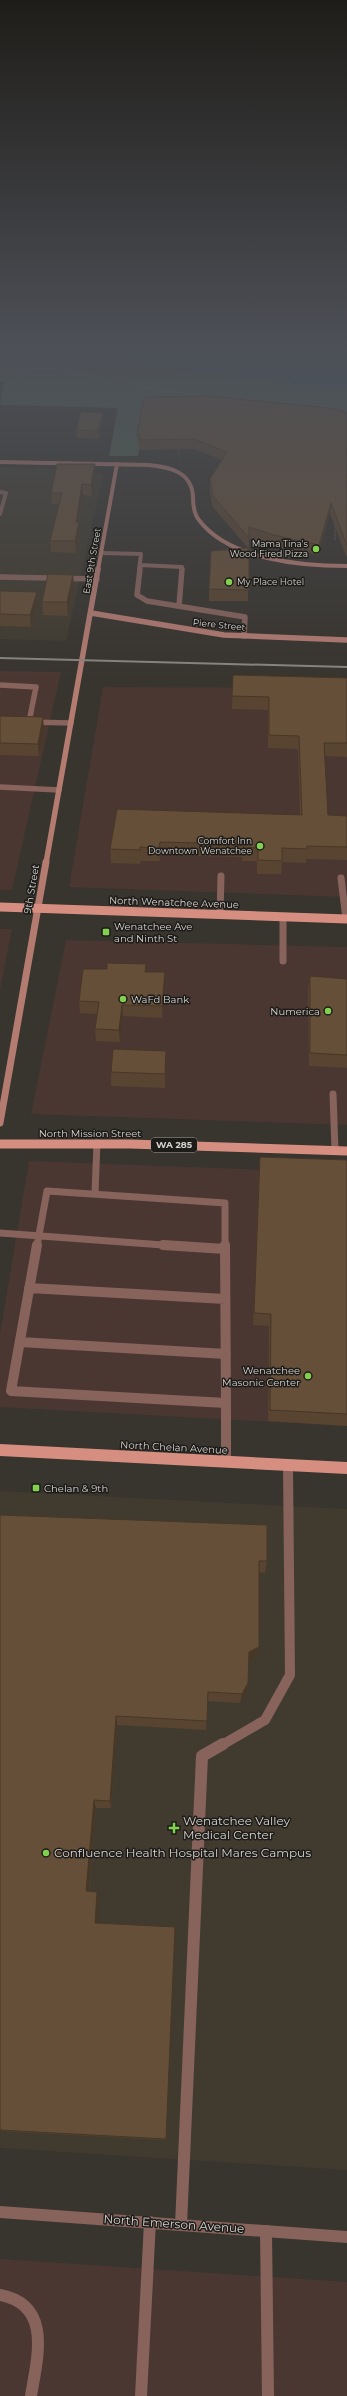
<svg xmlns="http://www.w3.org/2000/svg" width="347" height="2396" font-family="Montserrat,sans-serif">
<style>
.commercial{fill:#4b3732}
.built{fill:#413b2f}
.green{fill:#4f6151}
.water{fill:#3a5d6c}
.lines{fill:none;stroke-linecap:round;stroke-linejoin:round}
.path{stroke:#7d7975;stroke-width:1.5;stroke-dasharray:0.5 1.5;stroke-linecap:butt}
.lane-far4{stroke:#87635c;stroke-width:4}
.lane-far3{stroke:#87635c;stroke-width:5.5}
.lane-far2{stroke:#87635c;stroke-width:7}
.lane-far1{stroke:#87635c;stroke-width:10}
.lane{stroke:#87635c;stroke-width:12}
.street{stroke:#87635c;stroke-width:12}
.secondary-far2{stroke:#b47b71;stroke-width:4}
.secondary-far1{stroke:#b47b71;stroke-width:5.5}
.secondary{stroke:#b47b71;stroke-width:7}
.primary-far1{stroke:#d68e81;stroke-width:9}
.primary{stroke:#d68e81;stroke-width:12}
.rail{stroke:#898581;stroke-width:2}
.wall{fill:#584430}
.shaded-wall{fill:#473727}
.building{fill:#664f38;stroke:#473727}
.poi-dot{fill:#82d04f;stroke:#1e1c19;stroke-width:1.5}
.labels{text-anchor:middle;stroke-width:3;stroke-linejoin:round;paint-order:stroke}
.far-poi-label{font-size:9px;fill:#d5d2cf;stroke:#1e1c19;text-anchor:end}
.far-street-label{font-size:9px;fill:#d5d2cf;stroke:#1e1c19}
.shield{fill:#1e1c19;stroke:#9e9b98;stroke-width:1}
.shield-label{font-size:9px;font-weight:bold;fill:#d5d2cf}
.street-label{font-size:10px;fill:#d5d2cf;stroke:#1e1c19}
.poi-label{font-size:10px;fill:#d5d2cf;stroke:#1e1c19;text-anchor:start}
.near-poi-label{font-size:12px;fill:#d5d2cf;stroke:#1e1c19;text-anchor:start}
.near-street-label{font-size:12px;fill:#d5d2cf;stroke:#1e1c19}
</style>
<rect width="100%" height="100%" fill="#38342e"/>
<!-- commercial -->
<path class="commercial" d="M0,671L61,672L12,890H0Z
M103,687L347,688V897L69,887Z
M0,929H12L0,990Z
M66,940L347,947V1125L31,1114Z
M29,1161L347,1173V1426L0,1407V1334Z
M0,2259L347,2282V2396H0Z"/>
<!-- built -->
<path class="built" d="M0,467L88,470L103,475L66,641L0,639Z
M0,1491L347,1509V2170L0,2148Z"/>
<!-- green -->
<path class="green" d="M0,345L29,347L86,345L133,354L146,362L217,374L347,390V416L146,406L138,456H109L118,408L0,405L4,382H0Z"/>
<!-- water -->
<path class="water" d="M86,345H347V390L217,374L146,362L133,354Z"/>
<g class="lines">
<!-- path -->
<path class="path" d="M18,370L20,385
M0,371L58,368L138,387L209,396
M131,409L136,403L138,387
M327,409L335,401L347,402
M341,411L347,412
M178,446L179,457
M335,525V540"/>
<!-- lane-far4 -->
<path class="lane-far4" d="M0,492L6,493L0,514
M101,553L141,554L139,570
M140,565L182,567V570"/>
<!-- lane-far3 -->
<path class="lane-far3" d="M140,569L137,595L147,601L245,617L244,636
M0,577L97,579
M179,606L182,569
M0,685L36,687L29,722L71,723
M0,787L59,790"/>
<!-- lane-far2 -->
<path class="lane-far2" d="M341,878L346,919
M220,914L221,876
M283,917V961
M333,1094L335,1151
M95,1193L97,1143
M0,1233L177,1246
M37,1246L47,1191L225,1203V1246"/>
<!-- lane-far1 -->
<path class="lane-far1" d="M37,1245L11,1391L226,1403
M163,1245L225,1249
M225,1245L226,1403
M29,1288L225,1299
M20,1342L226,1354
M226,1403V1462
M222,1745L265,1720L290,1675L288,1465"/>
<!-- lane -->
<path class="lane" d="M181,2225L202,1756L223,1744
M266,2231L268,2396
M0,2295C53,2305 37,2358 31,2396
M141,2396L150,2222"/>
<!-- street -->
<path class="street" d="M0,2212L347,2237"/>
<!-- secondary-far2 -->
<path class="secondary-far2" d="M0,462L149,465C170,467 192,472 193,497C193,505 194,514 199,520C229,560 302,566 347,566
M98,570L117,464"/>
<!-- secondary-far1 -->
<path class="secondary-far1" d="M91,613L224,635L347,640
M46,863L98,569"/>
<!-- secondary -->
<path class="secondary" d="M0,1123L46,862"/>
<!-- primary-far1 -->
<path class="primary-far1" d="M0,907L347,919
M0,1144H130L347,1151"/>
<!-- primary -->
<path class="primary" d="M0,1450L347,1468"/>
<!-- rail -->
<path class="rail" d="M0,658L347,667"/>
</g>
<!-- wall -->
<path class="wall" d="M343,411L342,413H347V556H346L330,513L318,555L273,546L249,538L248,601H209V589L248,548L212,506L210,489V479L222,460L194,449L139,450V445H138L137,435Z
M103,413V421L99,439L77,438L76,430Z
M95,475L92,496L83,495L78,522L80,533L76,553L51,552L50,541L59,504H52L51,493Z
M73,575L74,588L68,616L43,615L42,602Z
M0,591L37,592L38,604L31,627L0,626Z
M233,675L347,678V757L325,756L328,815L347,816V860L306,859V863L282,862L281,874H257V861H242V857L160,855V861H141L140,864L111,863L110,849L300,815L298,749L268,748V710L232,709Z
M0,716L44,729L39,756L0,755Z
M146,964V972L165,984L162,1018L123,1016L120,1042L96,1041L95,1029L97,1014L80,1013L79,1001L107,969Z
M310,976L347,979V1068L309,1066L308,989Z
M166,1064L165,1088L111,1086V1072Z
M260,1157L347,1160V1426L268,1421L269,1326L253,1325L259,1170Z
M0,1515L267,1561L265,1573L259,1572V1647L257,1657L249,1661L248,1683L247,1693L240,1703L207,1701L206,1730L117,1725L111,1808H96L89,1891L97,1892L99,1898L97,1923L175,1927L166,2140L0,2131Z"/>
<!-- shaded-wall -->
<path class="shaded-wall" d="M103,413V421L99,439L98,431Z
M95,464V475L92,496L91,485Z
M82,484L83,495L76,533V522Z
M331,503L330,513L318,555L319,545Z
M79,522L80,533L76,553L75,541Z
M73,575L74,588L68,616L67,602Z
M37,592L38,604L31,627L30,615Z
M43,717L44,729L39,756L38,744Z
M160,842V861L159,848Z
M165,972V984L162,1018V1006Z
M122,1005L123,1016L120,1042L119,1030Z
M166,1051V1064L165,1088V1074Z
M259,1647L257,1657L248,1662L249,1652Z
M248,1683L247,1693L240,1703L242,1694Z
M116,1716L117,1725L111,1808L110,1801Z
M94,1800L96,1808L88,1897L86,1891Z
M97,1892L99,1898L97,1928L95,1923Z"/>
<!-- building -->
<path class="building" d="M208,396L329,408L343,411L342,412L347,413V546L331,503L319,545L274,535L249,527V538L213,496L210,479L227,452L194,439L139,440L140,435H137L143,401H145L146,397Z
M81,412L103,413L98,431L76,430Z
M57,464H95L91,485L82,484L76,522H79L75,541H50L62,493H51Z
M249,548V590L209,589L211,551Z
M48,574L73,575L67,602H42Z
M0,591L37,592L30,615L0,614Z
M233,675L347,678V743H324L328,815L347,816V847L307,846V849L282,848V861L258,860V848L243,847V844L160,842L159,848L140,847V850L110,849L117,809L302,815L299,736L269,735V697L232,696Z
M0,716L43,717L38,744L0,743Z
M107,963L146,964L145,972H165L162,1006L122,1005L119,1030L95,1029L99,1002L79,1001L83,969H107Z
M310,976L347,979V1055L310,1053Z
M113,1049L166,1051L165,1074L111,1072Z
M260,1157L347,1160V1414L270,1410L271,1314L254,1313Z
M0,1515L267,1525V1561H259V1647L249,1652L248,1683L242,1694L208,1692L207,1721L116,1716L110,1801L94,1800L86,1891L97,1892L95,1923L175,1927L166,2139L0,2130Z"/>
<!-- sky -->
<linearGradient id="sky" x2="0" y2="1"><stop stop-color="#1f1d19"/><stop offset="0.51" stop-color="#4d5057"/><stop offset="1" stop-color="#4d5057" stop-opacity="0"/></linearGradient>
<rect width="347" height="680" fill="url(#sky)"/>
<!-- markers -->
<g class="poi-dot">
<circle cx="316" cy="549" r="4"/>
<circle cx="229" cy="582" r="4"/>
<circle cx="260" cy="846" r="4"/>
<rect x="102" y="928" width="8" height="8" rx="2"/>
<circle cx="123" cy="999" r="4"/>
<circle cx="328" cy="1011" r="4"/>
<circle cx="308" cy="1376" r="4"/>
<rect x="32" y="1484" width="8" height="8" rx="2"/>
<path d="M172 1822h4v4h4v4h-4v4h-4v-4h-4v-4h4z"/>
<circle cx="46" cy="1853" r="4"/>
</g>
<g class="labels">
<!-- far-poi labels -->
<g class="far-poi-label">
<text x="308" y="547">Mama Tina's<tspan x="308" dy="10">Wood Fired Pizza</tspan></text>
<text x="237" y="585" text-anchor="start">My Place Hotel</text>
<text x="252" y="844">Comfort Inn<tspan x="252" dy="10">Downtown Wenatchee</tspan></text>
</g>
<!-- far-street labels -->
<g class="far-street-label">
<text transform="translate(92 561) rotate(-80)" y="3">East 9th Street</text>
<text transform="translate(219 625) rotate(6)" y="3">Piere Street</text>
</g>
<!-- shield labels -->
<rect class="shield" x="151" y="1138" width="46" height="14" rx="3"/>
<g class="shield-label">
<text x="174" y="1148">WA 285</text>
</g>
<!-- street labels -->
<g class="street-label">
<text transform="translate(31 889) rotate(-80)" y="4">9th Street</text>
<text transform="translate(174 902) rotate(2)" y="4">North Wenatchee Avenue</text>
<text x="90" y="1137">North Mission Street</text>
<text transform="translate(174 1447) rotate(3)" y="4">North Chelan Avenue</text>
</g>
<!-- poi labels -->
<g class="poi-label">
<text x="114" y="930">Wenatchee Ave<tspan x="114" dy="12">and Ninth St</tspan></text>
<text x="131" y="1003">WaFd Bank</text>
<text x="320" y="1015" text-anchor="end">Numerica</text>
<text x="300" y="1374" text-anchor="end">Wenatchee<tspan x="300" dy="12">Masonic Center</tspan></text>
<text x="44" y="1492">Chelan &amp; 9th</text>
</g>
<!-- near-poi labels -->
<g class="near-poi-label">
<text x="183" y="1825">Wenatchee Valley<tspan x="183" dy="14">Medical Center</tspan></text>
<text x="54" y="1857">Confluence Health Hospital Mares Campus</text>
</g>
<!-- near-street labels -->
<g class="near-street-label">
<text transform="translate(174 2224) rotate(4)" y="4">North Emerson Avenue</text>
</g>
</g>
</svg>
